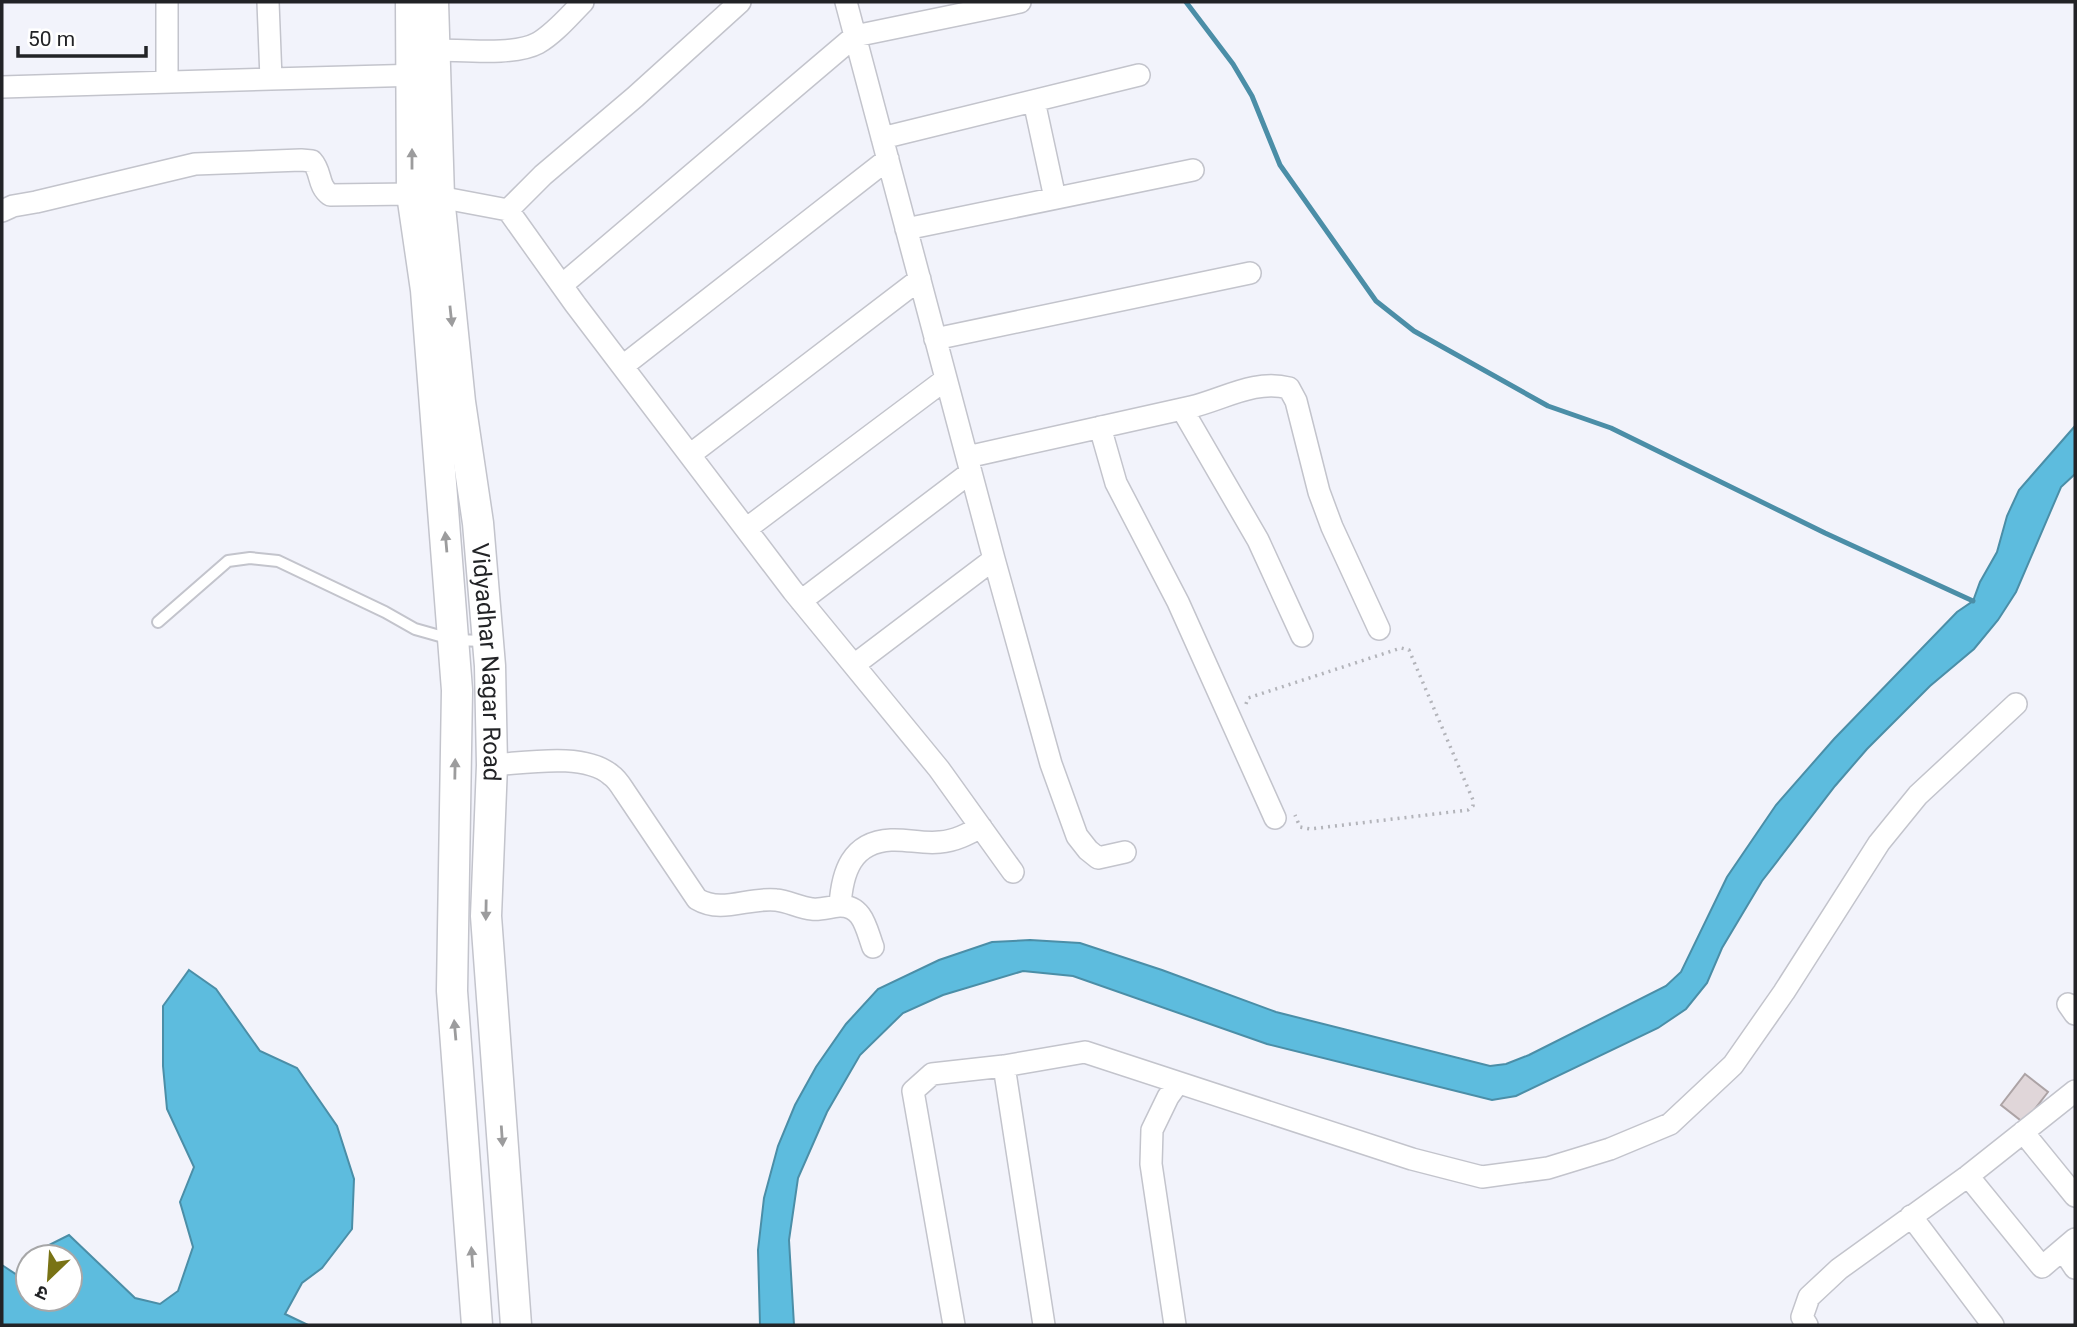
<svg xmlns="http://www.w3.org/2000/svg" width="2077" height="1327" font-family="Roboto,'Noto Sans Devanagari',sans-serif">
<style>
.water{fill:#5dbcde;stroke:#4b8ea7;stroke-width:2}
.lines{fill:none;stroke-linecap:round;stroke-linejoin:round}
.stream{stroke:#4b8ea7;stroke-width:5}
.building{fill:#e0d6d9;stroke:#aca3a5;stroke-width:2}
.lane-casing{stroke:#c3c4cc;stroke-width:14}
.street-casing{stroke:#c3c4cc;stroke-width:24}
.secondary-casing{stroke:#c3c4cc;stroke-width:33}
.path{stroke:#b3b4ba;stroke-width:3.5;stroke-dasharray:2 5;stroke-linecap:butt}
.lane{stroke:#fff;stroke-width:10}
.street{stroke:#fff;stroke-width:21}
.secondary{stroke:#fff;stroke-width:30}
.oneway{fill:#9c9c9d}
.labels{text-anchor:middle;stroke-width:5;stroke-linejoin:round;paint-order:stroke}
.street-label{font-size:24px;fill:#222326;stroke:#fff}
</style>
<rect width="100%" height="100%" fill="#f2f3fb"/>
<!-- water -->
<path class="water" d="M2075,426V474L2061,487L2016,592L1998,620L1974,649L1930,686L1867,749L1835,786L1762,881L1722,948L1707,983L1686,1009L1658,1028L1516,1096L1492,1100L1267,1044L1073,976L1023,971L943,995L903,1013L860,1055L827,1112L798,1178L789,1240L794,1325H760L758,1250L764,1198L778,1146L795,1105L816,1067L846,1024L878,989L939,960L992,942L1030,940L1080,943L1162,970L1276,1012L1490,1066L1506,1064L1529,1055L1666,986L1681,972L1727,877L1776,805L1834,739L1957,612L1973,601L1980,582L1997,552L2007,516L2019,490Z
M189,970L216,989L260,1051L297,1068L337,1126L354,1179L352,1229L322,1268L302,1283L285,1314L308,1325H2V1265L23,1279L28,1273V1299H70V1257H39L45,1247L69,1235L135,1298L160,1304L178,1291L193,1247L180,1202L194,1167L167,1109L163,1066V1006Z"/>
<g class="lines">
<!-- stream -->
<path class="stream" d="M1186,2L1233,64L1252,96L1280,165L1376,301L1414,331L1548,406L1611,428L1825,533L1973,601"/>
</g>
<!-- building -->
<path class="building" d="M2025,1074L2048,1092L2024,1123L2001,1105Z"/>
<g class="lines">
<!-- lane casing -->
<g class="lane-casing">
<path id="lane" d="M158,622L228,561L250,558L278,561L385,612L415,629L454,640L485,641"/>
</g>
<!-- street casing -->
<g class="street-casing">
<path id="street" d="M268,2L271,79L422,75
M740,2L635,97L543,175L508,210L575,304L793,591L939,769L1013,872
M846,2L994,559L1051,764L1077,836L1088,850L1098,858L1125,852
M435,50C463,50 514,56 538,43C555,33 569,16 583,2
M167,82V2
M2,87L271,79
M1034,101L1055,198
M882,138L1139,75
M2,211L13,206L36,202L195,164L301,160L312,161C322,172 317,185 330,195L412,194L439,197L508,210
M906,229L1193,170
M562,285L855,36L1020,2
M935,339L1250,273
M623,366L888,159
M1182,409L1258,540L1302,636
M1100,427L1116,483L1178,602L1275,818
M691,454L920,279
M967,457C1041,440 1117,424 1191,407C1224,399 1255,379 1289,388L1296,401L1319,492L1332,527L1379,629
M746,529L946,379
M801,601L971,472
M854,665L994,559
M492,765C526,763 584,752 611,775C617,779 621,786 625,792L697,899C722,914 748,897 776,900C788,901 800,908 812,909C821,910 829,907 839,906C863,905 866,928 873,947
M840,906C842,873 851,842 891,840C907,839 923,844 940,842C955,841 968,834 981,827
M2068,1004L2075,1014
M1004,1066L1044,1325
M2023,1132L2075,1196
M1968,1176L2042,1267L2075,1239
M1911,1216L1993,1325
M2063,1250L2075,1268
M954,1325L913,1091L932,1074L1004,1066L1085,1052L1412,1159L1482,1177L1548,1168L1610,1149L1670,1124L1733,1065L1784,992L1879,843L1918,795L2016,704
M1175,1325L1151,1164L1152,1130L1168,1097L1178,1083
M1807,1325L1802,1317L1809,1297L1839,1269L1968,1176L2075,1091"/>
</g>
<!-- secondary casing -->
<g class="secondary-casing">
<g id="secondary">
<path d="M411,2L412,194L426,290L457,690L452,991L477,1325"/>
<path id="s1" d="M433,2L439,197L460,402L478,523L490,666L492,765L486,916L516,1325"/>
</g>
</g>
<!-- path -->
<path class="path" d="M1246,704L1248,698L1401,648L1409,650L1473,800V806L1468,810L1310,829L1300,827L1295,815"/>
<!-- lane -->
<use href="#lane" class="lane"/>
<!-- street -->
<use href="#street" class="street"/>
<!-- secondary -->
<use href="#secondary" class="secondary"/>
</g>
<!-- one-way arrows -->
<defs><path id="oneway-solid" d="M-6-.8H1V-3.2L6.5 0L1 3.2V.8H-6Z" transform="scale(1.75)"/></defs>
<g class="oneway">
<use href="#oneway-solid" transform="translate(412 159) rotate(-90)"/>
<use href="#oneway-solid" transform="translate(451 316) rotate(84)"/>
<use href="#oneway-solid" transform="translate(446 542) rotate(-95)"/>
<use href="#oneway-solid" transform="translate(455 769) rotate(-89)"/>
<use href="#oneway-solid" transform="translate(486 910) rotate(91)"/>
<use href="#oneway-solid" transform="translate(455 1030) rotate(-95)"/>
<use href="#oneway-solid" transform="translate(502 1136) rotate(86)"/>
<use href="#oneway-solid" transform="translate(472 1257) rotate(-94)"/>
</g>
<g class="labels">
<!-- street labels -->
<g class="street-label">
<text dy="8" stroke="none"><textPath href="#s1" startOffset="663">Vidyadhar Nagar Road</textPath></text>
</g>
</g>
<!-- border -->
<rect width="2077" height="1327" fill="none" stroke="#222326" stroke-width="7"/>
<!-- north arrow -->
<g transform="translate(49 1278) rotate(205)"><circle r="33" fill="#ffffff" stroke="#a7a7a8" stroke-width="2"/>
<path d="M0-5L12 26L0 18L-12 26Z" fill="#797315"/>
<text y="-10" font-size="19" font-weight="bold" text-anchor="middle" fill="#222326">उ</text>
</g>
<!-- scale -->
<path d="M18 46v10h128v-10" fill="none" stroke="#222326" stroke-width="3.5"/>
<text x="28" y="46" font-size="21" fill="#222326" stroke="#ffffff" stroke-width="5" paint-order="stroke">50 m</text>
</svg>
